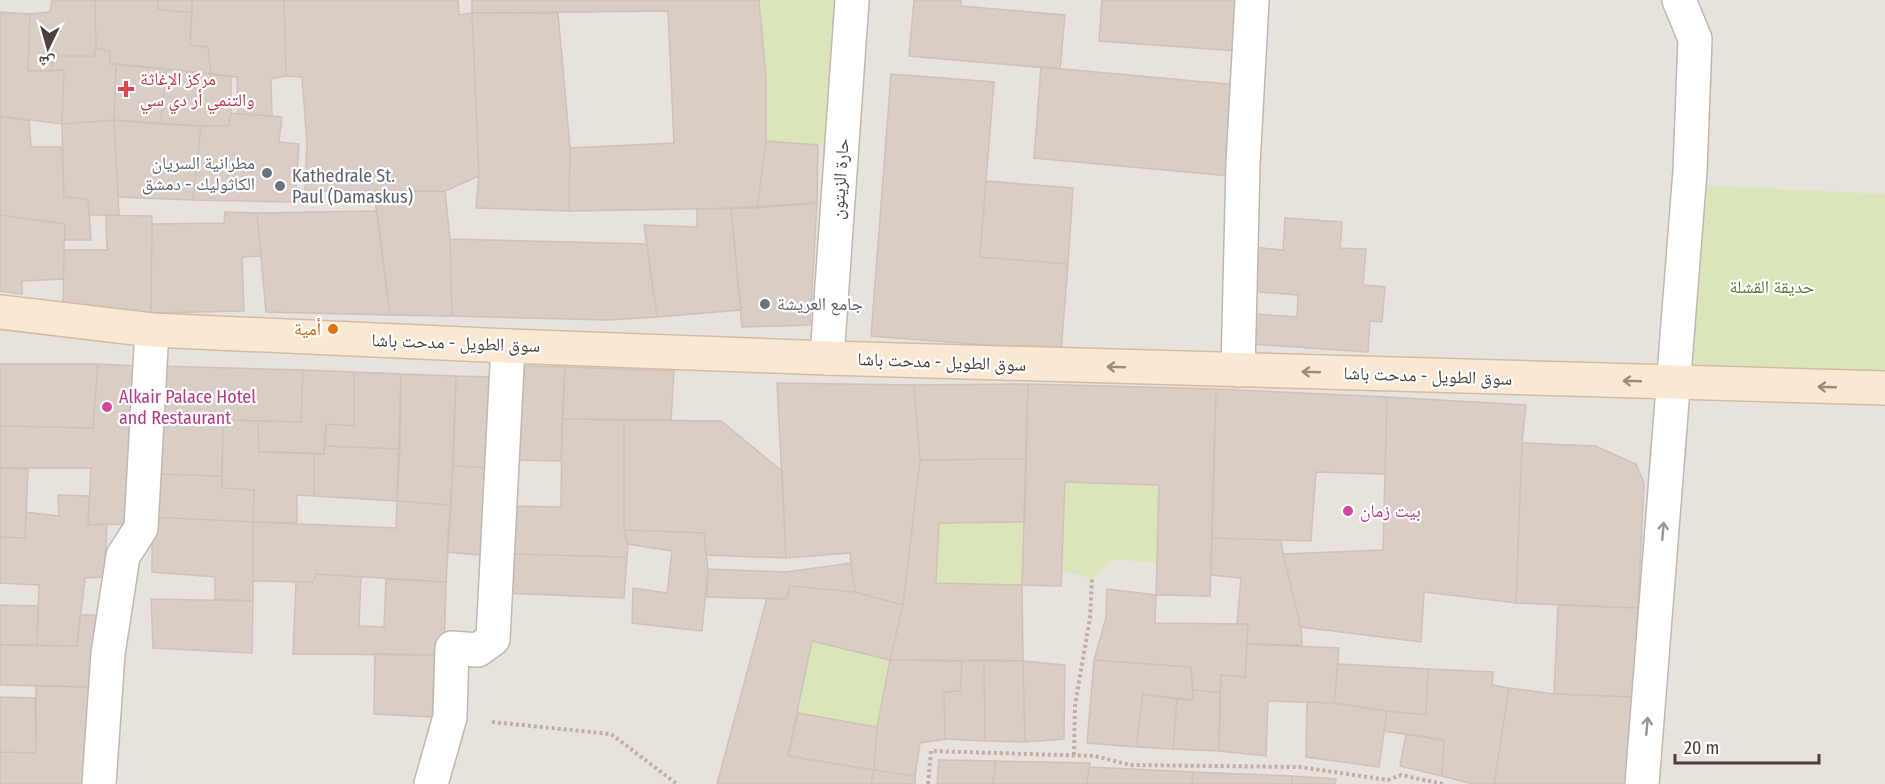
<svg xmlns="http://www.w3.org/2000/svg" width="1885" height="784" font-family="'Fira Sans Condensed','Noto Naskh Arabic',sans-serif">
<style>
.residential{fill:#e8e2dc}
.green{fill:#dbe5ba}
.building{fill:#d9cdc6;stroke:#d0c1b7;stroke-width:1.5}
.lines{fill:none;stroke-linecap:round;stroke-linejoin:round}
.street-casing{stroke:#c0b7b0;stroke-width:36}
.secondary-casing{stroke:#d3bca3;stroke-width:36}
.path{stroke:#c0afa3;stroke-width:4;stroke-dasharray:3 3;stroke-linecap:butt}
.street{stroke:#fff;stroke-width:33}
.secondary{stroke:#fae8d2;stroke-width:33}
.oneway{stroke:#998c7f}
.oneway2{stroke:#9b9693}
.health-dot{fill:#e0444e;stroke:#fff;stroke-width:2}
.worship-dot{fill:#6b7280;stroke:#fff;stroke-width:2}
.food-dot{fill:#e8710a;stroke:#fff;stroke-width:2}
.hotel-dot{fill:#d1479c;stroke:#fff;stroke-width:2}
.labels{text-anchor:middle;stroke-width:4.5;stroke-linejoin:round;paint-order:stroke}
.health-label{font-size:18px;fill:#be3a42;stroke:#fff;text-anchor:start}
.worship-label{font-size:18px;fill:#5b616d;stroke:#fff;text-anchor:start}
.street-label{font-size:18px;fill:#49403b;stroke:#fff}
.park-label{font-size:18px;fill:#5b7632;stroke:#fff}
.food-label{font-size:18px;fill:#c56008;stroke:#fff;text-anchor:end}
.hotel-label{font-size:18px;fill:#b23c85;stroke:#fff;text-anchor:start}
</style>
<rect width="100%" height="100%" fill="#f5f1ed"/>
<!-- residential -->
<path class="residential" d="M0,0H1885V784H0Z"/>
<!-- green -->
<path class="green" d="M759,0H852L842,147L766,141V77Z
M1671,184L1885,194V388L1674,383Z
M1065,482L1159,485L1156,563L1112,559L1092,579L1062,570Z
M1025,522L1022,585L936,583L939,523Z
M812,641L890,660L877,727L798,713Z"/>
<!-- building -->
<path class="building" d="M52,0H95L96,48L94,56H53L52,71H28L30,14L50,12Z
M95,0H158V9L192,13L190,45L208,47L211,74L110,64V51L96,48Z
M158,0H192V13L158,9Z
M192,0H284L286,76L271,79L272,116L238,114L237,77L211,74L208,47L190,45Z
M284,0H458L459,15L472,13L479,176L445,191H305L307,143L302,77L286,76Z
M472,0H759L766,77V141L757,208L569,211L570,148L674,143L668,11L472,13Z
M914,0H961V6L1065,15L1060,69L909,56Z
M1102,0H1241L1237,51L1099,41Z
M0,12L30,14L28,71L64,70L62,124L0,116Z
M472,13H558L570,148L569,211L476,208L479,176Z
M96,48L110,51V64H116L114,120L62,124L64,70L52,71L53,56H94Z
M116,64L167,69L160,124L114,120Z
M1041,67L1238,85L1230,176L1034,158Z
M167,69L231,76V113L228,126H201L160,124Z
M891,74L994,82L980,257L1068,264L1061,351L871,336Z
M231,113L282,117L279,142L299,144L295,202L193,200L201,126H228Z
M0,116L29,121L31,147H62L64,197L88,199L91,240H65V224L0,215Z
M114,120L119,215H89L88,199L64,197L62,124Z
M114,120L201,126L193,200L118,197Z
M766,141L818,145L817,203L757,208Z
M986,181L1073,188L1068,264L980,257Z
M445,191L450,239L452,316L390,315L374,192Z
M817,203L810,325L742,327L731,208Z
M731,208L741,310L657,317L644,225L697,227V209Z
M377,211L390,315L266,312L257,213Z
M225,212L257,213L261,256L242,257L244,311L151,313L152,224L224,223Z
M0,215L65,224L63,279L22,281V294L0,291Z
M106,215L152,216L151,313L63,309L64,250H107Z
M1285,218L1342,222L1340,248L1366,249L1363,285L1385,287L1382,322L1370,321L1368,352L1250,344L1252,314L1297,317L1298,295L1248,291L1252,247L1283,250Z
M450,239L647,244L657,317L608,320L452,316Z
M0,364H98L93,428L0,426Z
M98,364L138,366L130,524L88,525L91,468H0V426L93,428Z
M157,366L303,370L301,422L223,420L222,476L155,474Z
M520,366L565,367L561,461L515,460Z
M565,367L674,371L671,420L562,419Z
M303,370L354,372V426L326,424L324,454L259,452L258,421L301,422Z
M354,372L401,374L400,449L324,446L326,424L354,426Z
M401,374L456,376L451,505L397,501Z
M456,376L497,377L494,468L453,466Z
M777,383L914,385L920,460L903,605L855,592L850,553L786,558Z
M1028,384L1216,389L1210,596L1156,595L1159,485L1065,482L1061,586L1022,585Z
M1028,384L1026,459L920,460L914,385Z
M1216,389L1387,397L1385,474L1316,472L1311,541L1212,538Z
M1387,397L1526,405L1522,443L1516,603L1424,592L1421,642L1301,627L1283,554L1383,550Z
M562,419L624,420V530L628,544L627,557L504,554L505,506L561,507Z
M223,420L258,421L259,452L314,453V496L297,495V523L253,522L254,490L222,488Z
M624,420L721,421L782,471L786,558L706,555L704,533L624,530Z
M1522,443L1595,446L1636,464L1644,483L1638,608L1516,603Z
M324,446L400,449L397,501L314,496V453L324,454Z
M1026,459L1025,522L939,523L936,583L1022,585L1023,661L890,660L903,605L920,460Z
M453,466L494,468L489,556L447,552Z
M0,468L28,469L25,538L0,537Z
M155,474L222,476V488L254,490L253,522L152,517Z
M58,495L89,496L88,525L107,524L104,577L85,578L77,646L37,645L39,585L0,583V537L25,538L26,512L59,516Z
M397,501L451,505L446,582L316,574L313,582L253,581V522L396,528Z
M152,517L253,522V601L215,599V577L152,572Z
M624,530L704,533L708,569L702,631L632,623L633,588L667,593L672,551L628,544Z
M1212,538L1281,540L1283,554L1301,627L1302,645L1247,644L1248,624H1237L1241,578L1211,575Z
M504,554L627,557L624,598L502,593Z
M851,563L855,592L790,586L787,599L707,597L708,569L786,572Z
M316,574L361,577L359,626L384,627L386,579L446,582L444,655L293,654L296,582H313Z
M790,586L855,592L903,605L890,660L812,641L788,756L874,770L871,784H717L767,598L787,599Z
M1107,589L1156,595L1155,623L1248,624L1245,677L1221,675L1220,693L1193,690L1191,667L1094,660L1106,618Z
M151,599L253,601L252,653L153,648Z
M0,605L38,606L37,645H0Z
M1558,605L1638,608L1636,697L1554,694Z
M80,615H103L96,687L0,685V645L77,646Z
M1247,644L1339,648L1334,703L1268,701L1266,756L1219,751L1221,675L1245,677Z
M375,654L435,655L432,717L374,714Z
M890,660L962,661L960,691L944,692L945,739L920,743L915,776L874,770L877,727Z
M984,660L985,741L945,739L944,692L960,691L962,661Z
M984,660L1023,661L1025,742L985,741Z
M1094,660L1191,667L1193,700L1143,694L1136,747L1087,743Z
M1023,661L1065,665L1064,739L1025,742Z
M1338,664L1428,669L1426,715L1387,711L1334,703Z
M1428,669L1493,672L1492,685L1509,688L1494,784H1473L1442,776L1444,740L1384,731L1387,711L1426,715Z
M36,686L96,687L89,784H0V752L36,753Z
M1509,688L1554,694L1636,697L1626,784H1494Z
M1193,690L1220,693L1219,751L1173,749L1177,699L1193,700Z
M1143,694L1177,699L1173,749L1136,747Z
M0,697L35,698L36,753L0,752Z
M1307,702L1334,703L1387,711L1379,767L1306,757Z
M798,713L877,727L874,770L788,756Z
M1406,734L1444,740L1442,776L1400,766Z
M939,760L996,761L993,784H937Z
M996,761L1090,763L1087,784H993Z
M1089,767L1193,772L1192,784H1087Z
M874,770L915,776V784H871Z
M1193,772L1292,776V784H1192Z
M1292,776L1336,779L1335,784H1292Z"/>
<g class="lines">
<!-- street casing -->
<g class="street-casing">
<path id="street" d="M827,358L852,0
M1238,370L1243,164L1252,0
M99,784L108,654L123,556L141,528L152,330
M431,784L450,717L452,648L478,650L493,639L508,346
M1642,784L1690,171L1695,39L1679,0"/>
</g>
<!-- secondary casing -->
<g class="secondary-casing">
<path id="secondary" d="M0,312L152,330L508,346L827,358L1885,388"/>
</g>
<!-- path -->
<path class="path" d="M492,722L611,734L677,784
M1074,755L1075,705L1090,618L1092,579
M928,784L931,751L1095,756L1130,765L1300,767L1388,780L1401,775L1443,784"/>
<!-- street -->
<use href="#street" class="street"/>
<!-- secondary -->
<use href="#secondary" class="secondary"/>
</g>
<!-- one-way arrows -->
<defs><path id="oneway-shaft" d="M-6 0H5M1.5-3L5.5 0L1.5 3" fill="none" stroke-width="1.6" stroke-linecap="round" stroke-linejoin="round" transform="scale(1.5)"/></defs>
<g class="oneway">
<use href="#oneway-shaft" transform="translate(1116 367) rotate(-178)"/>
<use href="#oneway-shaft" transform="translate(1311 372) rotate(-178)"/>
<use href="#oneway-shaft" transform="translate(1632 381) rotate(-178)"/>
<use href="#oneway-shaft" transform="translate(1827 387) rotate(-178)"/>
</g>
<g class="oneway2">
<use href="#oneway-shaft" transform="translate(1663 531) rotate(-85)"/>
<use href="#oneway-shaft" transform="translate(1647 726) rotate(-85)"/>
</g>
<!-- markers -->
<path class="health-dot" d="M123 80h6v6h6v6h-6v6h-6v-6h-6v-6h6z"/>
<g class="worship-dot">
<circle cx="267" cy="173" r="6"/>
<circle cx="280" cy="186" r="6"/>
<circle cx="765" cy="304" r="6"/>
</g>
<circle class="food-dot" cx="333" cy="329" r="6"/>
<g class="hotel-dot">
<circle cx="107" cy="407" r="6"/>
<circle cx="1348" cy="511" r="6"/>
</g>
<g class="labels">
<!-- health labels -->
<g class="health-label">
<text x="140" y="85">مركز الإغاثة<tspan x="140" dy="21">والتنمي أر دي سي</tspan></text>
</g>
<!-- worship labels -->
<g class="worship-label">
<text x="255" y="169" text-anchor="end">مطرانية السريان<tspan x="255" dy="21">الكاثوليك - دمشق</tspan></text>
<text x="292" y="182">Kathedrale St.<tspan x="292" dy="21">Paul (Damaskus)</tspan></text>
<text x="777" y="310">جامع العريشة</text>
</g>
<!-- street labels -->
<g class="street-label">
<text transform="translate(840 179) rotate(-86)" y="6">حارة الزيتون</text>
<text transform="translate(456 343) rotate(2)" y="6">سوق الطويل - مدحت باشا</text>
<text transform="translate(942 362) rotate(2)" y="6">سوق الطويل - مدحت باشا</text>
<text transform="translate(1428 376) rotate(2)" y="6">سوق الطويل - مدحت باشا</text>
</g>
<!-- park labels -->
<g class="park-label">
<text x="1772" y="293">حديقة القشلة</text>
</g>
<!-- food labels -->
<g class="food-label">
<text x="321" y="335">أمية</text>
</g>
<!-- hotel labels -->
<g class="hotel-label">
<text x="119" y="403">Alkair Palace Hotel<tspan x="119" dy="21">and Restaurant</tspan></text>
<text x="1360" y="517">بيت زمان</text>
</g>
</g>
<!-- north arrow -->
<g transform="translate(48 48) rotate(185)" stroke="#ffffff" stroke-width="4.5" paint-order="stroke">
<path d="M0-4.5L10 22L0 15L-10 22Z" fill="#49403b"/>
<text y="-9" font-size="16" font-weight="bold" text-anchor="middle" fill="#49403b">ش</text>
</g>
<!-- scale -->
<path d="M1675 754v9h144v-9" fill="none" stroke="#49403b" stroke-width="3"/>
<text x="1684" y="754" font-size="18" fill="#49403b" stroke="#ffffff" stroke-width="4.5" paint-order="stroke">20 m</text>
</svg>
